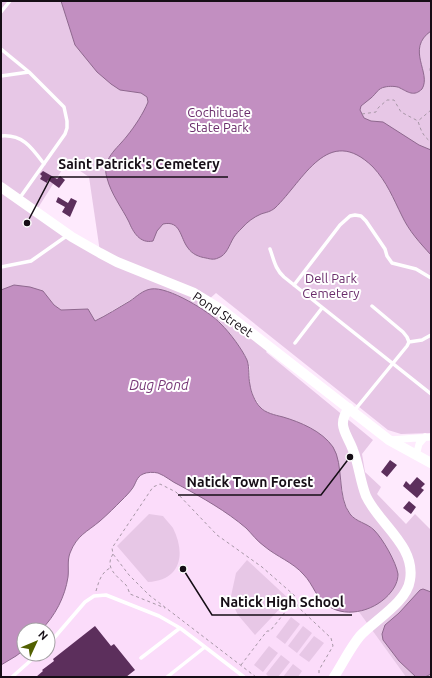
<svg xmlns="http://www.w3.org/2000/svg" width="432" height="678" font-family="Ubuntu,sans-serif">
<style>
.built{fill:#fbdcfa}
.green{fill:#e7c7e6;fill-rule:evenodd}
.water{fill:#c28fc1;stroke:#8e688e}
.building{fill:#5c2f5c}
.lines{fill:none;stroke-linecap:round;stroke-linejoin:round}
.path{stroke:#a797a6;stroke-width:1;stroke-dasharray:3 3;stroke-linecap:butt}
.lane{stroke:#fff;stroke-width:3.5}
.street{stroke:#fff;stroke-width:7}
.secondary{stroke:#fff;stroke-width:10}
.labels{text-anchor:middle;stroke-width:4;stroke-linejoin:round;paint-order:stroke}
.park-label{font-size:13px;fill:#6a2c6b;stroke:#fff}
.street-label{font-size:13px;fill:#160e16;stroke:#fff}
.water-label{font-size:14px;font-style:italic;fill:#783978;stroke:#fff}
.leader{fill:none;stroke:#160e16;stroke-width:1.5}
.callout-dot{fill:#160e16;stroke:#fff;stroke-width:1.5}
.callout-label{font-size:14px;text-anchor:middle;font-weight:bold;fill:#160e16;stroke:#fff;stroke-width:4;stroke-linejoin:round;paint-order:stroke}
</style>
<rect width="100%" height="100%" fill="#feeafd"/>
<!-- built -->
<path class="built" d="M155,472L166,476L176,484L199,495L225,512L244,527L265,547L291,562L306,576L327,606L342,611L359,612L406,677H1V665L16,656L24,650V654H48V630H41L45,626L68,577V562L70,553L77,540L84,532L99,522L121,502L134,488L137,479L143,474Z"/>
<!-- green -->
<path class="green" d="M1,1H431V433L401,434L388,430L216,293L207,301L270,347L266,352L373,440L362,454L365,472L381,487L377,494L406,524L415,514L431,530V677H406L359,612C375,606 390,597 397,581C392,563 387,542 373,529C365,523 356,522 350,514C343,506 343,492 341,482C340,475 340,467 338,461C328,428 295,421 266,412L261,408L254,397L250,385V368L246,357L221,323L212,316L175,294L142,293L95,321L70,309L61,310L54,305L43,291L14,285L1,290ZM67,162L89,177L100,252L36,211Z
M149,514L163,516C166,520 170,524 173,528C186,554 181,580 148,582L117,546Z
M247,560L289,599L255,635L238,615L233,605L231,596L236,573Z
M291,617L300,624L285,644L276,637Z
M303,626L312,633L297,653L288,646Z
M314,636L324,643L309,662L299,655Z
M269,646L278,653L263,672L254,665Z
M281,655L290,662L278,677H269L266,674Z
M293,664L302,671L298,677H283Z"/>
<!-- water -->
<path class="water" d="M61,1H431V31C405,49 432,73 422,89C414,97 408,92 400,88C397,86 389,86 385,87C378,88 376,94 371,98C368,101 364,103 361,106L360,110L364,118L371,121L383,122L419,145L431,150V255C420,243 409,231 402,216C393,198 387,182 373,167C328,123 304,180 275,208C270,212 267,212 261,214C254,217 247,222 242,228C239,231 236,234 234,237C229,245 227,255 218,258C214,260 210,259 206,258C199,257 192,254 188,248C180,238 181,220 163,224L157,231L153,241C140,244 133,232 129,222C122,208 111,194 107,178C101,159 117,149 127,136C135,126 143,114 148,102L147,97L141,93L120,90L111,84L97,72L75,45Z
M14,285L30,287L43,291L54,305L61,310L88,309L95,321C107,315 118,308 130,301C136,297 143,290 151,289C168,286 210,312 221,324C230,333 242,349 247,360C250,369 248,376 250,385C251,392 255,402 260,407C265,413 275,415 283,417C300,422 322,431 333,447C344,464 337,498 350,514C356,522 367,523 374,530C383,539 396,562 398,574C398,581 395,587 391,592C377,610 348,619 328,606C317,600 313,584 304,575C293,562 277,557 264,546C257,541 252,534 246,528C226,511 203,498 179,485C172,482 166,476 158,473C154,472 147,472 143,474C136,477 136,484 132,489C129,493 125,497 122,500C115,507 108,514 100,521C87,532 77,535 70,553C67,561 69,569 68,577C65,597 55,616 41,630H24V650L16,656L1,665V290Z
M423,589L431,592V674L425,677H416L399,661L383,640L382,634L385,625L399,613L420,590Z"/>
<!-- building -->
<path class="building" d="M43,171L57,179L60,176L65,180L59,188L48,180L47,183L40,179L42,176L40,174Z
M58,197L68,203L71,198L77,201L70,217L62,212L65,207L56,202Z
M390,460L397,465L387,477L381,472Z
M417,477L425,484L421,488L424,490L417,498L403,486L406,481L410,485Z
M409,501L416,507L411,514L403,508Z
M95,626L111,646L114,644L135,670L126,677H36L43,671L42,670L54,661L53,659Z"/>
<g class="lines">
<!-- path -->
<path class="path" d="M431,62L430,70L431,74
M431,110L418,121C421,131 423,136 431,142
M362,114L376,112L378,108L387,100H394L401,112L418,121
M113,554C104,568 117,576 126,585C128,588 129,592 130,594L165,608
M96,591C99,581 101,573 110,568
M290,606L291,593
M241,665L267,631H270L290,606L297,607
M256,677L149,595L129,575L113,554L112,548L153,487L160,484L176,492L217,535L262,567L295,596L297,601L298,607L331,638L333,646L319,670V674L320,677"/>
<!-- lane -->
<path class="lane" d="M1,12L10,1
M1,49L29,72L64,107L67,121V128L65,134L19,199
M1,76L29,72
M1,136C23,134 32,148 44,164
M270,249C274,260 275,269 284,277L431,394
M1,267L31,261L68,235
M294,285L340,225L350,216L355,215L361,216L366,221L385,249L387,256L392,263L416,269L431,278
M409,342L422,340L431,335
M295,343L322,308
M354,411L407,346L409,342L407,337L403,332L372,306
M48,645L85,602L94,596L106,595L159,616L180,628L205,647
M141,658L180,628
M12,677L38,654
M167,677L205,647L244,677"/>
<!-- street -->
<path class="street" d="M389,440L431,437
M416,456L419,444L425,437"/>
<!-- secondary -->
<path class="secondary" d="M1,187L72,237L100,253L117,262L194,293L222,310L389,440L431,463
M334,677C343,663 350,648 360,636C375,620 407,602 410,580C416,546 379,524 366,496C360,481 359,465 353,450C347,433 336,426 349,408"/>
</g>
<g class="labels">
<!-- park labels -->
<g class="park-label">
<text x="219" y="117">Cochituate<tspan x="219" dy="15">State Park</tspan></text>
<text x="331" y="283">Dell Park<tspan x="331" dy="15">Cemetery</tspan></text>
</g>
<!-- street labels -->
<g class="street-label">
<text transform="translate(223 314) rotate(34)" y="5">Pond Street</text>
</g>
<!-- water labels -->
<g class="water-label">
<text x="159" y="390">Dug Pond</text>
</g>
</g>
<!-- callouts -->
<path class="leader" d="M27 223L51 177H228M350 457L321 495H178M183 569L212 615H352"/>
<g class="callout-dot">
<circle cx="27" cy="223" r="4"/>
<circle cx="350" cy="457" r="4"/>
<circle cx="183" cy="569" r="4"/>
</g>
<g class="callout-label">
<text x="139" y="169">Saint Patrick's Cemetery</text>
<text x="250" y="487">Natick Town Forest</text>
<text x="282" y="607">Natick High School</text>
</g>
<!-- border -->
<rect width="432" height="678" fill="none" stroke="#160e16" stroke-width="4"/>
<!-- north arrow -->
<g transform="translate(36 642) rotate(46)"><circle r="19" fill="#ffffff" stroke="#a29fa2"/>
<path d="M0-3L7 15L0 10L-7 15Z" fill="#526001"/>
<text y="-6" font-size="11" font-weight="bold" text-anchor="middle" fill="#160e16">N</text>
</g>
</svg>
